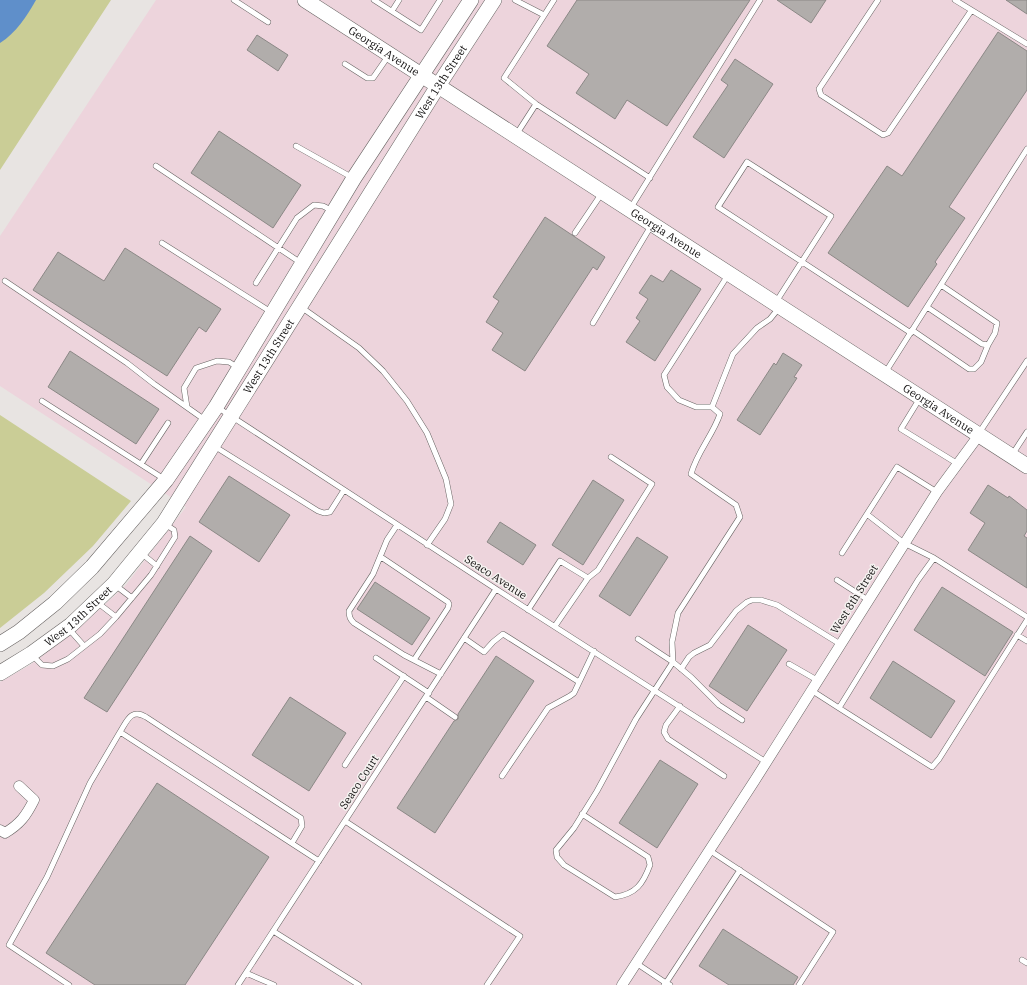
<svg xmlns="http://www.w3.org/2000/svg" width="1027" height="985" font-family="'IBM Plex Serif',serif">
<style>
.industrial{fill:#edd4dc}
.green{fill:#cacd96}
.water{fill:#5f8fca}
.building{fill:#b1adab;stroke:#8b8886}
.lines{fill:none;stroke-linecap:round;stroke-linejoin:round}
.lane-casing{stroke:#686463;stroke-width:6}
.street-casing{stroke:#686463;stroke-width:11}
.secondary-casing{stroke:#686463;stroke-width:16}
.lane{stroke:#fff;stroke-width:5}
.street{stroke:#fff;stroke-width:10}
.secondary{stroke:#fff;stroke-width:15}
.labels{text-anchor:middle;stroke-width:3;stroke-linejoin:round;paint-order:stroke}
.street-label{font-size:11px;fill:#110f0f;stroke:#f5f2f0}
</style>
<rect width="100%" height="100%" fill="#e8e4e2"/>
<!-- industrial -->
<path class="industrial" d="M156,0H1027V985H0V682L30,665L79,628L125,586L186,507L0,386V236Z"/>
<!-- green -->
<path class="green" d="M0,0H111L0,170Z
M0,415L131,501L93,546L44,593L0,628Z"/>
<!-- water -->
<path class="water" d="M0,0H36C27,16 16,33 0,43Z"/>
<!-- building -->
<path class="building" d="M577,0H750L667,126L627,100L615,119L576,93L589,74L547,46Z
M777,0H826L811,23Z
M1006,0H1027V14Z
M998,32L1027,51V90L949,207L965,218L935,262L937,264L908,307L828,253L887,166L902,176Z
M257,35L288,55L278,71L247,50Z
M735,59L773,84L724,158L693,137L728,85L721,80Z
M219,131L301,185L273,228L191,173Z
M545,217L605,257L597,270L593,267L525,371L492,350L503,333L486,322L499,301L493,297Z
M125,248L221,309L206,332L199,327L167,376L33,290L58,252L104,281Z
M671,270L701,289L655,361L626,342L640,321L636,318L648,299L639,293L651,275L663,282Z
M70,351L159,409L136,444L48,387Z
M783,353L802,365L794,377L797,378L760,435L737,420L774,363L776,365Z
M229,476L290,515L259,562L199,522Z
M593,480L624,500L583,565L552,545Z
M988,485L1008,498L1009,496L1027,510V531L1024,536L1027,538V588L968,550L985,523L970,513Z
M500,522L536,545L523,565L487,542Z
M190,536L212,551L107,712L84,698Z
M637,537L668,557L630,616L599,596Z
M375,582L430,618L412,645L357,609Z
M942,587L1013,632L985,676L914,630Z
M748,625L787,650L747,711L709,686Z
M496,656L534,681L435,833L397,808L454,721L458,719V714Z
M893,661L955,701L931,738L870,698Z
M290,697L346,733L309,791L252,755Z
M660,760L698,784L657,848L619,823Z
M157,783L269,857L185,985H95L46,953Z
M723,929L798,977L793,985H729L699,966Z"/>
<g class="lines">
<!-- lane casing -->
<g class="lane-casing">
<path id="lane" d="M234,0L268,22
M374,0L421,30L440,0
M515,0L544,15
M878,0L819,89L821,95L883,135L888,133L971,11
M955,0L1027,44
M392,11L399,0
M345,64L367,78H373L389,55
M536,104L504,78L554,0
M516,135L536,104L650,178
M296,146L353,178
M156,166L301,263
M630,209L760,0
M575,233L602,193
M162,243L271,312
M5,281L127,363L154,384L205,420
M256,283L297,218L314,205L323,206L333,211
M776,302L831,216L747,162L718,207L911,333
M301,307L359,348L383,371L407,401L427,433L446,479L451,504L445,519L427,545
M927,307L982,344L988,345L995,333L997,323L941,285
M593,323L651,226
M912,330L969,369H974L981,362L988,345
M885,373L1027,149
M920,398L901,429L958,464
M42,401L164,479
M187,407L184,388L196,368L217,361L229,362L237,367
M217,407L496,589L766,762
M712,407H696L679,400L667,387L664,375L728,275
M979,433L1027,361
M214,446L318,511L324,513L330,512L344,490
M1012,455L1027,432
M141,464L168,423
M868,515L904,543L934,558L1027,617
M397,525L387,540L373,574L349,611C349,617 350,619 354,623L404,655L441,674
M141,553L157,566
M842,553L897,467L937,492
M381,557L448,602L449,604L448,608L414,660
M837,580L868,600
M115,585L132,598
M98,603L116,617
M528,610L560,561L588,578
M555,626L588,578L598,570L652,484L611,457
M69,629L84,646
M1017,635L1027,641
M464,638L484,652L493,642L503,634L579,682
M638,639L673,662L692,678L719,705L742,720
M33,656L42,665L53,666L68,659L100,634L116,617L151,575L175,537L174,530L165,524
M376,658L429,693
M789,664L817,680
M681,669L689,657L694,653L710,645L736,611L747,602L752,600H761L777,605L840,644
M811,690L839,708L918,580L934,558
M426,697L455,717
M680,706L666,725L664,732L668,739L724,776
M839,708L932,767L939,759L1027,620
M120,732C127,721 131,708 146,717L301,818L302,826L292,843
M345,765L404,676
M502,776L548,708L570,696L574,693L594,651
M582,814L648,857L650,865C643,884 636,894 615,897L564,865L557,857L556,850L574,828L597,791L636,719L673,662L672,642L678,613L740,517L736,505L691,474C697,452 713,435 720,414L712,407L733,354L757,328L770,319L779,308
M345,821L520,936L487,985
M709,850L833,932L799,985
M273,931L359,985
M1022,960L1027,963
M636,963L666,983L664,985
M246,973L274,985
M69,985L9,945L47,877L90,783L120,732L319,861
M238,985L496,589
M670,985L666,983L740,870"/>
</g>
<!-- street casing -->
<g class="street-casing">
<path id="street" d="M0,830L5,833C20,824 26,816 34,800L19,786
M622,985L755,780L937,492L979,435"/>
</g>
<!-- secondary casing -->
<g class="secondary-casing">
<g id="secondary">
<path id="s1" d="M305,0L1027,466"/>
<path d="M0,644L19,632L55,603L92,567L166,480L216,407L354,178L471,0"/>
<path id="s2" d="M0,673L31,654L71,625L114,584L164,523L438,86L494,0"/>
</g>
</g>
<!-- lane -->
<use href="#lane" class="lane"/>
<!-- street -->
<use href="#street" class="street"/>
<!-- secondary -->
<use href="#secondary" class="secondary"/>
</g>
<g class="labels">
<!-- street labels -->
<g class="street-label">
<text dy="4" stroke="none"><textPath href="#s1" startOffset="94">Georgia Avenue</textPath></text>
<text dy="4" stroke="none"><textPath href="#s2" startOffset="745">West 13th Street</textPath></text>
<text dy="4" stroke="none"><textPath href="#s1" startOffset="430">Georgia Avenue</textPath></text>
<text dy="4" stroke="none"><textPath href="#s2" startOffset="421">West 13th Street</textPath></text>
<text dy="4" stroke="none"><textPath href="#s1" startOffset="754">Georgia Avenue</textPath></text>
<text transform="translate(496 577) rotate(33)" y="4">Seaco Avenue</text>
<text transform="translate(854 599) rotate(-58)" y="4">West 8th Street</text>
<text dy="4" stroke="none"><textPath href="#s2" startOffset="97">West 13th Street</textPath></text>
<text transform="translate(359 782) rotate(-57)" y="4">Seaco Court</text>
</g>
</g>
</svg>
